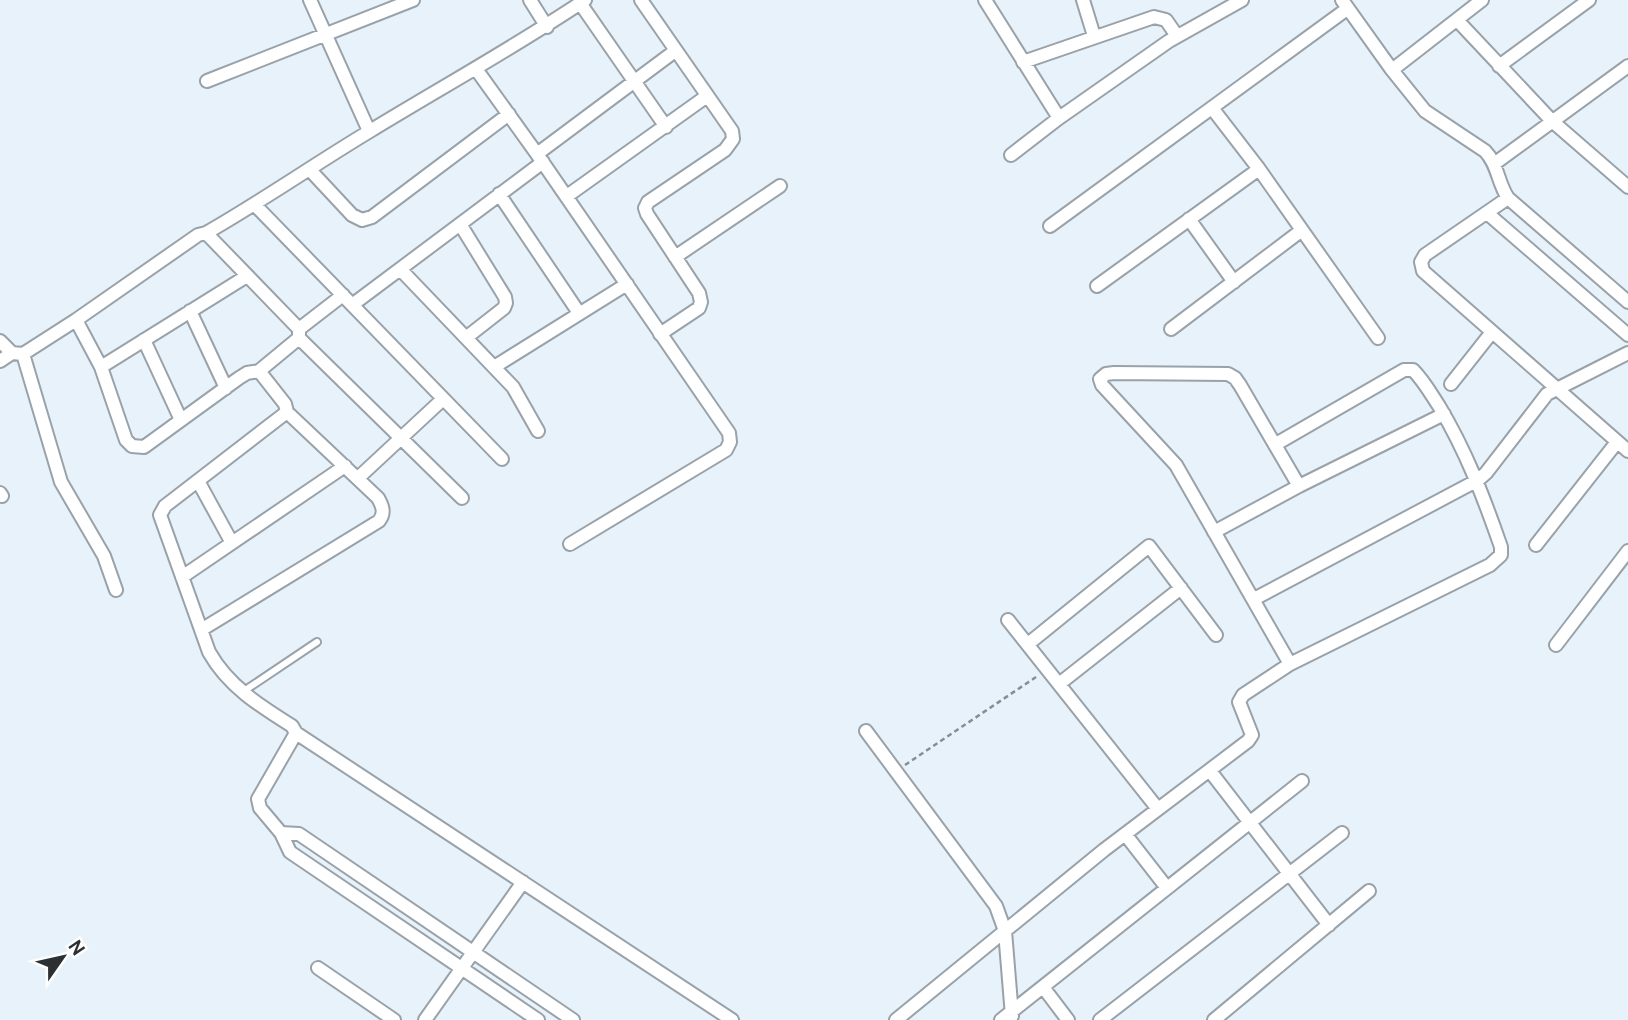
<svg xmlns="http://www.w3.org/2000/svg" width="1628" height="1020" font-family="Cabin,sans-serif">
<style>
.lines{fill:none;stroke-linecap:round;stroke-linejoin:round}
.lane-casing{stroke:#99a2a9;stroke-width:10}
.street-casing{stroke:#99a2a9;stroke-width:16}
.path{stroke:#878e93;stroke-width:2.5;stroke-dasharray:5 3.5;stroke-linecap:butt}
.lane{stroke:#fff;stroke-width:6}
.street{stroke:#fff;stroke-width:12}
</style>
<rect width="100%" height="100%" fill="#e8f2fa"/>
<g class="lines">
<!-- lane casing -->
<g class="lane-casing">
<path id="lane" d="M244,691L317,642"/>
</g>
<!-- street casing -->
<g class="street-casing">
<path id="street" d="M310,0L369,131
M530,0L547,27
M641,0L732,131L733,139L725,150L648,202L645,208L647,214L699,293L701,302L699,308L660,334
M985,0L1059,118
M1083,0L1094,36
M1342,0L1392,70L1425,111L1485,151C1498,164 1498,184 1508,198L1628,302
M580,3L666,127
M1457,20L1552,121L1628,187
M1023,62L1154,17L1166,20L1177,36
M1499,66L1589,0
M476,69L537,154L729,433L730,442L726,450L570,544
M1392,70L1482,0
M207,81L413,0
M1212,108L1259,169L1378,338
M537,154L675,51
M1011,155L1059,118L1169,41L1242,0
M1494,164L1628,66
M310,170L352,215L362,220L372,217L509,114
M499,194L579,313
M567,196L707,96
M1508,198L1425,255L1421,262L1423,271L1628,451
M255,205L502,459
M1487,213L1628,335
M1189,219L1234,282
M460,224L505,297L506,303L504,308L467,337
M1050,226L1347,9
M206,233C262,201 315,164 370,131C442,87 515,47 585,0
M675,257L780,186
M400,269L513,387L538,431
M1097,286L1259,169
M352,305L543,162
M190,311L226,388
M76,320L101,367L126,440L132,446L144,447L239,378L247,373L259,371
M299,329L343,295
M1171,329L1302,230
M299,338L462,498
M144,340L181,420
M0,341L12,353L23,354L76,320L198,235L206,233L299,329V338L259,371L285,404L287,412L165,506L160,515L209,652C228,686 260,706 292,726L296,733L258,799L260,808L281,833L290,852L538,1020
M23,354L61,482L104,556L116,590
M0,361L12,353
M101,367L247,276
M494,367L627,284
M1451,384L1492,332
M358,478L443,399
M198,481L232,543
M0,493L2,496
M1214,532L1299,486L1444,414
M1536,545L1617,442
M182,577L345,466
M1254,599L1478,480L1486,473L1547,394L1628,353
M1008,620L1158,809
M201,630L379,521C385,513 383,507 378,498L287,412
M1028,644L1149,546L1216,635
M1556,645L1628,551
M1290,664L1176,465L1102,385L1100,379L1106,374L1114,373L1228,374L1235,378L1240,385L1299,486
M1059,684L1181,588
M866,731L996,906L1005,931L1012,1016
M296,733L732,1020
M1210,771L1329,925
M281,833L299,834L573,1020
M1125,834L1167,888
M318,968L394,1020
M1043,987L1068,1020
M425,1020L523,882
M896,1020L1104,850L1248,741L1252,735L1239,702L1243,695L1290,664L1490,565L1501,555V547C1484,498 1466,451 1439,406C1431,394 1424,381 1413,370H1404L1276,444
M1001,1020L1302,781
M1100,1020L1342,833
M1214,1020L1369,891"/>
</g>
<!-- path -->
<path class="path" d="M905,765L1036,677"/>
<!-- lane -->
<use href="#lane" class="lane"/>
<!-- street -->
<use href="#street" class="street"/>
</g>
<!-- north arrow -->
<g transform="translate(63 957) rotate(56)" stroke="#fefefe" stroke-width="5" paint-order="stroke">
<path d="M0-5L12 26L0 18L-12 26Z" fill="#2c3033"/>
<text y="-10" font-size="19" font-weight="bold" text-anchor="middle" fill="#2c3033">N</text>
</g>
</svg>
